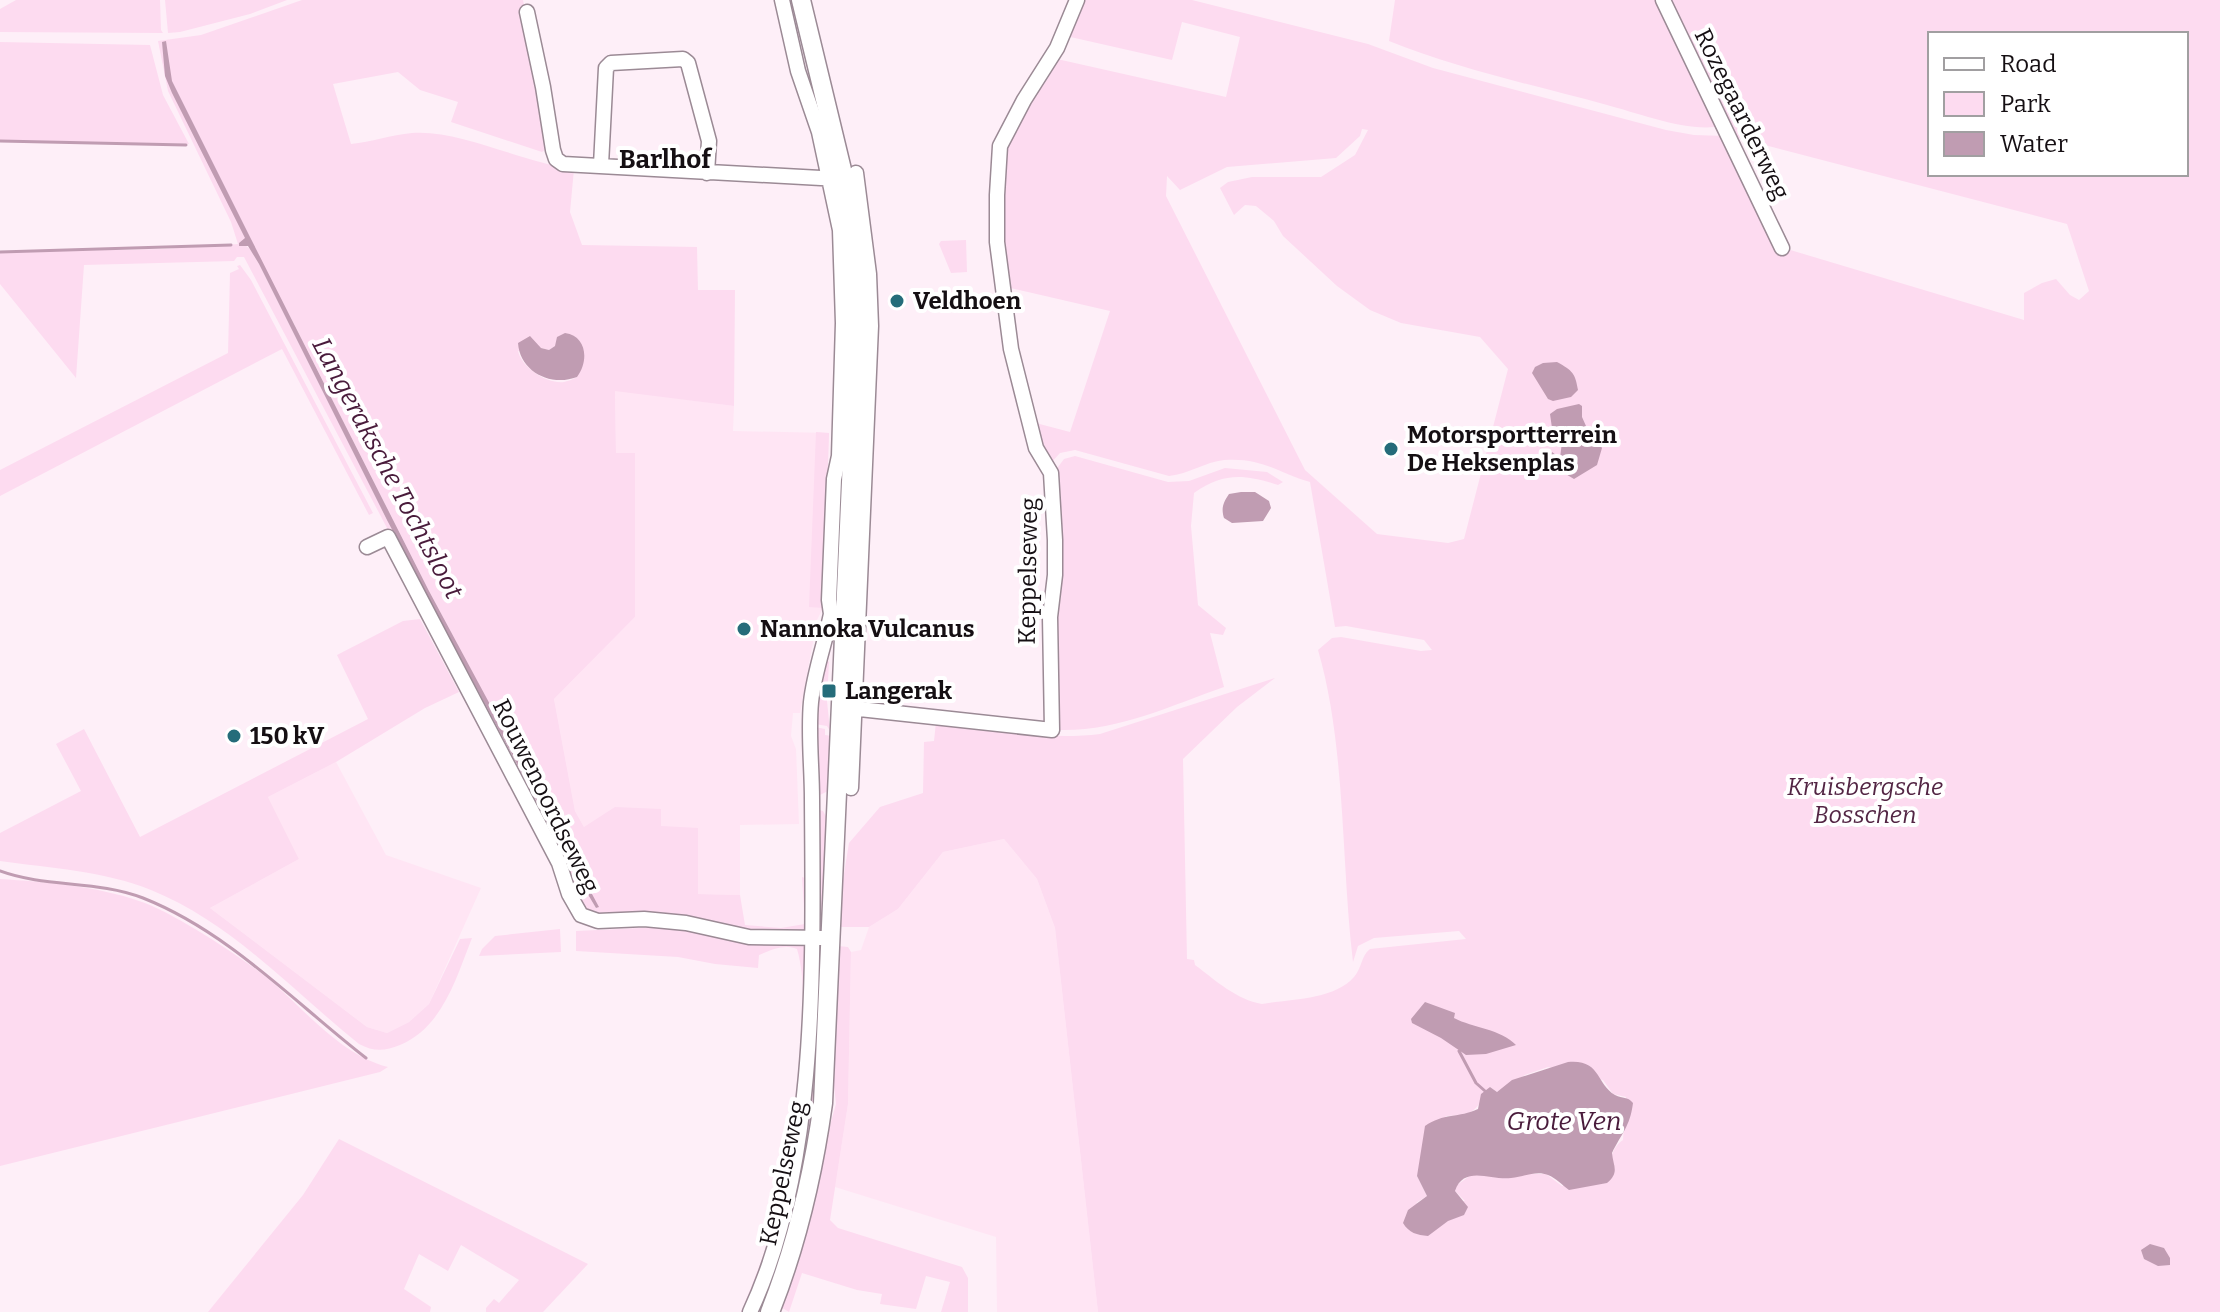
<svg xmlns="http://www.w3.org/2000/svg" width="2220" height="1312" font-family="Bitter,serif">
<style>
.built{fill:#ffe5f4}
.green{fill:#fddbf0;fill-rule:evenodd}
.water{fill:#c09cb2}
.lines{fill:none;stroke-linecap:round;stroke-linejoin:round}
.stream{stroke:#c09cb2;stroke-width:3}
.minor-casing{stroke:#9b8a95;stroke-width:17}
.major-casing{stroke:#9b8a95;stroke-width:21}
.minor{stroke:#fff;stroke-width:14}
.major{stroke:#fff;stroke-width:18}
.poi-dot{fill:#256c7a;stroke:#fff;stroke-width:3}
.labels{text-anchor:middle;stroke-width:8;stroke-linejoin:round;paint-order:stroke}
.street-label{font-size:24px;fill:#150f13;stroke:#fff}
.poi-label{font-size:24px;font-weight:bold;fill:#150f13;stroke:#fff;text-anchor:start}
.park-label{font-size:24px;font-style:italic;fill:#532544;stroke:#fff}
.neighbourhood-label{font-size:26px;font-weight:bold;fill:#150f13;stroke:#fff}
.water-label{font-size:26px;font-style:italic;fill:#491b3b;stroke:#fff}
</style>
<rect width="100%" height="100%" fill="#feeff8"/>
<!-- built -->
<path class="built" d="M615,390L734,406L733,431L829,433L823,608L817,620L800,713H793L791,736L796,749L799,824L740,825V895L698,894V829L584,827L575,811L554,699L635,617L634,453L616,454Z
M336,762L386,855L481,888L429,1004L409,1022L387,1033L367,1027L210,908L299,859L268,797Z
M1004,839L1037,879L1055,928L1098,1312H997L996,1237L835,1187L848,1104L851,952L861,950L869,927L898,909L943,852Z"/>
<!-- green -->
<path class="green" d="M16,0H160L161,30L163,33L0,32V9Z
M165,0H287L250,14L180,32L168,33Z
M302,0H523L547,119L550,146L542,152L451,122L458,102L420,90L398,72L333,84L351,144C371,142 391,135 412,133C459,129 523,163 574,169L570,212L582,245L697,247L698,290H735L734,406L615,391L616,453H635V617L554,699L575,811L584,827L615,807L661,809V826L698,828V894L740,895L745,925L781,928L805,924L802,877L805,878L806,929L802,932L764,935L659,913L604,915L590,912L578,899L567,869L244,257H237L234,261L84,265L76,378L0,284V252L162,249L238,244L231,222L168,91L158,41L201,35ZM245,245H251L291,318L429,591L598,907L596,908L574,871L388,522L259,264L250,249ZM555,346L577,377C573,379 569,381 564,382C547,384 522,368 518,351L541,348L549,350Z
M1082,0H1192L1368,44L1433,68L1666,130L1694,135L1725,136L1788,252L1787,249L2024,320V293L2042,283L2056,279L2070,295L2079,300L2089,291L2067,224L1738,138L1672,0H2220V1312H1098L1055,928L1037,879L1004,839L943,852L898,909L869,927H839L840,898L849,843L880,807L923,793L924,742L934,741L936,722C990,729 1046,741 1100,734L1275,678L1237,707L1183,759L1187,959L1194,960L1195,965C1215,980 1237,1000 1262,1004C1291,999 1334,1000 1354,977C1362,968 1361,956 1370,949L1466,939L1459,931L1374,938L1358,946L1353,962C1341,862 1346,746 1318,650L1332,638L1341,637L1421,651L1432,650L1424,640L1346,626L1335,627L1310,482C1278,473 1262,457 1224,460C1205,462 1189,474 1169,476L1075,450L1060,453L1050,464L1032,422L1070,432L1110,311L1006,287C999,224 991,162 1025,105C1029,98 1037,93 1042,87C1049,79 1052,68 1057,59L1226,97L1240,37L1182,22L1172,60L1066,36ZM1930,34H2186V174H1930ZM1362,129L1368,130L1355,155L1321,177H1252L1228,182L1220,188L1234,215L1245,205L1256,206L1274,221L1283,236L1337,286L1370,310L1401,323L1480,337L1508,369L1464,539L1448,543L1377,534L1305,470L1166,196L1167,176L1180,190L1227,167L1336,158L1360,136ZM1548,1067L1603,1080L1613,1094L1626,1097L1623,1140C1609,1149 1610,1167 1607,1183L1562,1186L1546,1174H1486L1471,1175L1457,1185L1455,1191L1465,1201L1416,1203L1427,1196L1417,1176L1446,1116C1477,1115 1475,1110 1490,1087L1497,1092L1525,1075Z
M1395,0H1663L1721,126C1689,133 1638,113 1607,105C1533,85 1459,69 1389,41Z
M0,42L150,45L163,95L189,144L0,141Z
M966,240L967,272L951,273L939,244L941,241Z
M240,265L251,280L373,513L369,515L282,349L0,496V470L228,353L230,273L239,269L237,266Z
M816,432L829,433L823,608L809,607Z
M1075,456L1168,482L1189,481L1225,468L1267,472L1283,482L1278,485C1245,474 1223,472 1194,493L1191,526L1198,605L1226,628L1223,635L1210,633L1224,687C1170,706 1116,732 1058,730L1054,605L1055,471L1064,459Z
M420,619L459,692L425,708L336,762L268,797L299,859L210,908L367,1027L387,1033L409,1022L429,1004L460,939L472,938C456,978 443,1027 400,1045C385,1051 374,1052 359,1044C293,991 231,922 151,890C104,871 50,868 0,861V833L81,791L56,744L84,729L140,837L368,719L337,655L403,621Z
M825,658L829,662L827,701L830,731L827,726L815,724Z
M815,727L825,729V735L832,736L828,791L818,796V734Z
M816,809L823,811L827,818L823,923L818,927Z
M0,879C46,882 96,886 139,901C171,911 233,952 261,973C301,1004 337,1054 388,1067L380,1072L0,1166Z
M661,927L802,943L805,946C808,1014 803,1086 792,1154C783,1208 764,1261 745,1312H741C752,1285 763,1259 771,1231C788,1175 794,1118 799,1060C802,1025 807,983 797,949C783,944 772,950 759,955L758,968L715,964L678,957L576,951V931Z
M560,929L561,952L479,956L482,949L495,936Z
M818,945L822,952L812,1136L805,1156L810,1157L766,1305L761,1300L784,1231Z
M838,946L848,947L851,952L848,1104L830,1220L838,1228L962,1267L968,1278V1312H941L950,1282L926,1276L916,1309L880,1304L882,1294L857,1290L802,1273L789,1312L779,1306L836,1104L832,1067Z
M339,1139L588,1264L543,1312H486V1308L494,1299L499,1303L519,1280L461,1245L448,1271L419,1254L404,1289L431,1307L430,1312H208L303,1195Z"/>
<!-- water -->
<path class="water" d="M166,41L172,81L250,237L429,591L599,907L596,908L574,871L388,522L259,264L248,246H239V243L245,238L172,93L165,76L162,42Z
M565,333C587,336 589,361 577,377C551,387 520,372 518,343L530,336L541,348L549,350L555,346L557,337Z
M1557,362C1573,371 1575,373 1578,390L1571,397L1553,401L1548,399L1532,373L1535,367L1543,363Z
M1579,404L1582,406V417L1586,426L1580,432L1582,434L1592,433L1602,448L1597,465L1574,479L1554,467L1549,456L1552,452L1560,458L1562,442L1575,434L1574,432L1560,436L1552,428L1550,414L1557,409Z
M1241,492H1255L1269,501L1271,508L1263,521L1232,523L1224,518C1221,508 1223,503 1229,494Z
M1425,1002L1455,1013L1454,1018C1473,1028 1501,1029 1516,1045L1486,1054L1466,1055L1441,1038L1412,1023L1411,1019Z
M1568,1062C1601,1059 1596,1084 1615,1095C1623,1099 1627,1096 1633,1103C1630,1127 1621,1134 1612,1153C1613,1166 1620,1172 1607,1183L1569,1190C1562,1185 1556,1178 1548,1175C1536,1170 1524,1177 1511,1178C1492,1181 1464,1164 1455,1191L1468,1207L1464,1215L1448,1221L1428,1236C1417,1235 1409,1233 1403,1223L1408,1210L1427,1196L1417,1176L1425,1126C1443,1113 1459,1118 1478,1109L1481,1094L1490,1087L1497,1092L1512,1080Z
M2150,1244L2164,1248L2170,1258V1265L2158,1266L2144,1259L2141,1250Z"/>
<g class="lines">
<!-- stream -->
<path class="stream" d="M0,141L186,145
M0,252L231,245
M0,871C46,888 97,880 143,898C229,932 295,1003 366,1058
M1459,1051L1476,1083L1485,1091"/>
<!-- minor casing -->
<g class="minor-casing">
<path id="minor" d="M1663,0L1782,248
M527,12L543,87L553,150L556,159L563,164L839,179
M601,165L606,68L611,63L683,59L688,63L709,141L707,173
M367,547L388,537L559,863L569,894L581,915L598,921L644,919L686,923L749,937L831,938
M841,707L1052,730L1050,617L1055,575V540L1051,473L1036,448L1011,349L997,242V195L1000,146L1024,100L1057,48L1077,0
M851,788L871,326L869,274L856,173
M750,1312C819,1165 813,959 812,799C812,767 808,734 811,702C814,673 825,643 831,614L829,600L834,479L839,456L843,323L840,230L819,132L798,71L782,0"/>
</g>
<!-- major casing -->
<g class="major-casing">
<path id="major" d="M770,1312C797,1244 813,1175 823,1103L858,327L852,233L844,178L801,0"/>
</g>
<!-- minor -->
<use href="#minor" class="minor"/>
<!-- major -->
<use href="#major" class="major"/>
</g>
<!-- markers -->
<g class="poi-dot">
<circle cx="897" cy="301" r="8"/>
<circle cx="1391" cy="449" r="8"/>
<circle cx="744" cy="629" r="8"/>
<rect x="821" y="683" width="16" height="16" rx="4"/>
<circle cx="234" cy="736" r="8"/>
</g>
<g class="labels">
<!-- street labels -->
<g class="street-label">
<text transform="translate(1742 114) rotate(64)" y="8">Rozegaarderweg</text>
<text transform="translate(1028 571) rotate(-89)" y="8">Keppelseweg</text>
<text transform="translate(546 796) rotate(64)" y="8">Rouwenoordseweg</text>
<text transform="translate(783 1173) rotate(-78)" y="8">Keppelseweg</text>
</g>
<!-- poi labels -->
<g class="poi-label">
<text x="913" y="309">Veldhoen</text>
<text x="1407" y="443">Motorsportterrein<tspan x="1407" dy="28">De Heksenplas</tspan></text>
<text x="760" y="637">Nannoka Vulcanus</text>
<text x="845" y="699">Langerak</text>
<text x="250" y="744">150 kV</text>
</g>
<!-- park labels -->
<g class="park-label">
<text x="1865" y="795">Kruisbergsche<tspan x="1865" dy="28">Bosschen</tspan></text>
</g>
<!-- neighbourhood labels -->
<g class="neighbourhood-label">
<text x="665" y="168">Barlhof</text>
</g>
<!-- water labels -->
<g class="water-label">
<text transform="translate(388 468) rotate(62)" y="9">Langeraksche Tochtsloot</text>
<text x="1564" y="1130">Grote Ven</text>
</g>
</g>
<!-- legend -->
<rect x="1928" y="32" width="260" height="144" fill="#ffffff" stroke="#a19fa1" stroke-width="2"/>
<rect x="1944" y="58" width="40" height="12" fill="#ffffff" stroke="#a19fa1" stroke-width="2"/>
<text x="2000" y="72" font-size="24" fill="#150f13">Road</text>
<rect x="1944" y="92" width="40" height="24" fill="#fddbf0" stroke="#a19fa1" stroke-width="2"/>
<text x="2000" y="112" font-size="24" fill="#150f13">Park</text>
<rect x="1944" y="132" width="40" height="24" fill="#c09cb2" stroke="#a19fa1" stroke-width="2"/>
<text x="2000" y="152" font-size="24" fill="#150f13">Water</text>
</svg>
